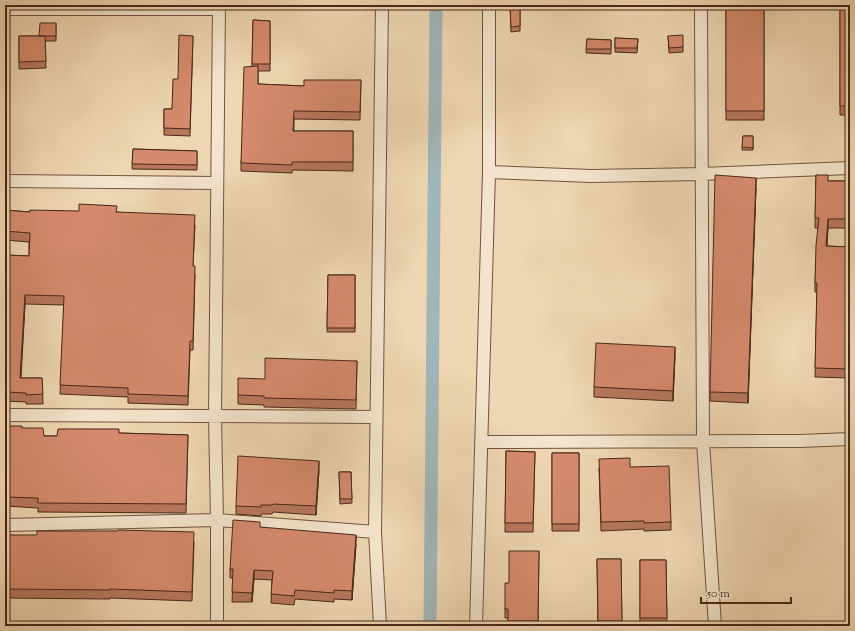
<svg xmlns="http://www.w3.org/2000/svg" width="855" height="631" font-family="'Sorts Mill Goudy',serif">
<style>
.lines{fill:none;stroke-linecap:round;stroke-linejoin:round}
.canal{stroke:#a0b6b9;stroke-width:13}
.street-casing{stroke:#72533e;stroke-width:14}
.street{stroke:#f4e4cd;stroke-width:12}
.wall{fill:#b7775e;stroke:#492718}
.shaded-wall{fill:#95614c;stroke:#492718}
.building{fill:#d58a6d;stroke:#492718}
</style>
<rect width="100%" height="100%" fill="#eed6b2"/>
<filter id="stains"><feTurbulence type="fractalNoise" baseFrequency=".005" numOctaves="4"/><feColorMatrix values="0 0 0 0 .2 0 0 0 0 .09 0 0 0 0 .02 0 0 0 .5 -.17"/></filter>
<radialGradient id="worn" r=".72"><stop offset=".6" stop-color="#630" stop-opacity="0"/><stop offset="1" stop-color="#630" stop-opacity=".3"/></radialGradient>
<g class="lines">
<!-- canal -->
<path class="canal" d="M430,626L436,5"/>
<!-- street casing -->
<g class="street-casing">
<path id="street" d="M701,5L703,441L715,626
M5,9H219
M489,172L591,176L702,174L850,168
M5,181L217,183
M5,415L376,417
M481,442L800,441L850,439
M5,525L217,520L375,532
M217,626V520L215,417L219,5
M380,626L375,532L382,5
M476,626L489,172V5"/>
</g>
<!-- street -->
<use href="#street" class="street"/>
</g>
<!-- wall -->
<path class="wall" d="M510,5H520V31L511,32Z
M726,5H764V120H726Z
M840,5H850V115H840Z
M253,20L270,21V71H258V84L304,86L361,80L360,120L294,119V131H353V171L292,170V173L241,171V163L252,66Z
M56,23V41H45L46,68L19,69V36H39Z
M193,36L190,136L164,135V109H172L178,79Z
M668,36L683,47V52L669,53Z
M615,38L638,39L637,53L615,52Z
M587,39L611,40V54L586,53Z
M743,136H753V150H742Z
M133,149L197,151V170L132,169Z
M816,175L828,181H850V228H828L827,246L850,247V378L815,377L817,292H815V283L818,228H815Z
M756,188L748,403L710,401V392Z
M5,210L30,212H117L195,225L193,266L195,275L193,350H190L188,405L128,403V397L60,394L64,305L25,304L21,378H42L43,404H26V402L5,401V255L29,256V242L5,240Z
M328,275H355V332H327Z
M675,356L673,401L594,397V387Z
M357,361L356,409L264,407V405L238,404V395L265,379Z
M5,426L22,428L44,436H57L119,433L188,435L186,513L38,512V508L5,506Z
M506,451L535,452L533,532H505Z
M552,453H579V531H552Z
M630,467L671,522V530L644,531V529L601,531L599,468Z
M319,470L316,515L273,512L272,514H261V516L236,514V506Z
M339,472H351L352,503L340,504Z
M260,527L356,544L352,600L334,599V602L295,599L294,605L271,603L272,580L254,579L252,602H232L233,578H230V569Z
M5,535L194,542L192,601L110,598V599L5,598Z
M539,551L538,626H508V618H505V609L509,583Z
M597,559H621L622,626H598Z
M640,560H666L667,625H640Z"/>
<!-- shaded-wall -->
<path class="shaded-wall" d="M756,178V188L748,403V393Z
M828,219V228L826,255V246Z
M25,295V304L20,387V378Z
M675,347V356L673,401V391Z
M319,461V470L316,515V506Z
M356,535V544L352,600V591Z
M254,570V579L252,602V593Z"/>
<!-- building -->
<path class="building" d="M510,5H520V26L511,27Z
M726,5H764V111H726Z
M840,5H850V106H840Z
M253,20L270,21V64H252Z
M40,23H56V36H39Z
M179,35L193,36L190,129L164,128V109H172L173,79H178Z
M683,35V47L669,48L668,36Z
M19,36H45L46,61L19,62Z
M615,38L638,39L637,48H615Z
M587,39L611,40V49H586Z
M258,66V84L304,86V80H361L360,112L294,111L293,131H353V162H292V165L241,163L244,67Z
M743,136H753V148L742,147Z
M133,149L197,151V165L132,164Z
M715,175L756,178L748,393L710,392Z
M816,175H828V181H850V219H828L826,246L850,247V369L815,368L817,283H815L816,245L819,218H815Z
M79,204L117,206L116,212L195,215L193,266H195L193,341H190L188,396L128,394V388L60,385L64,296L25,295L20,378H42L43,394L26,395V393L5,392V255L29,256L30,233L5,231V210L30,212V210L79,211Z
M328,275H355V328H327Z
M596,343L675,347L673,391L594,387Z
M265,358L357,361L356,400L264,398V396L238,395V378L265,379Z
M5,426H22V428H43L44,436H57L58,429H119V433L188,435L186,504L38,503V498L5,497Z
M506,451L535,452L533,523H505Z
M552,453H579V524H552Z
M238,456L319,461L316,506L273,504L272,505H261V507L236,506Z
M630,458V467L669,466L671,522L644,523V521L601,522L599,459Z
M339,472H351L352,499H340Z
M233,520L260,522V527L356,535L352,591L334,590V593L295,590L294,596L271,594L273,571L254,570L252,593L232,592L233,569H230Z
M118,530L194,532L192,592L110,589V590L5,589V535H37V531H118Z
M509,551H539L538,621H508V609H505V583H509Z
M597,559H621L622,621H598Z
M640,560H666L667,618H640Z"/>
<!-- margin -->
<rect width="855" height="631" fill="none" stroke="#eed6b2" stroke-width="20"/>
<rect x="6" y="6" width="843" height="619" fill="none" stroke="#492718" stroke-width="2"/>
<rect x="10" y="10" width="835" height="611" fill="none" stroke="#492718"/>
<!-- scale -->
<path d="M701 597v6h90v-6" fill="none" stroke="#492718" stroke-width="2"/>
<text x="707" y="597" font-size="12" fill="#492718" stroke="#f4e4cd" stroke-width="3" paint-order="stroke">50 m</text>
<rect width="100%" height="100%" filter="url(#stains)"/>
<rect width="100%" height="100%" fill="url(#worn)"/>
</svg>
